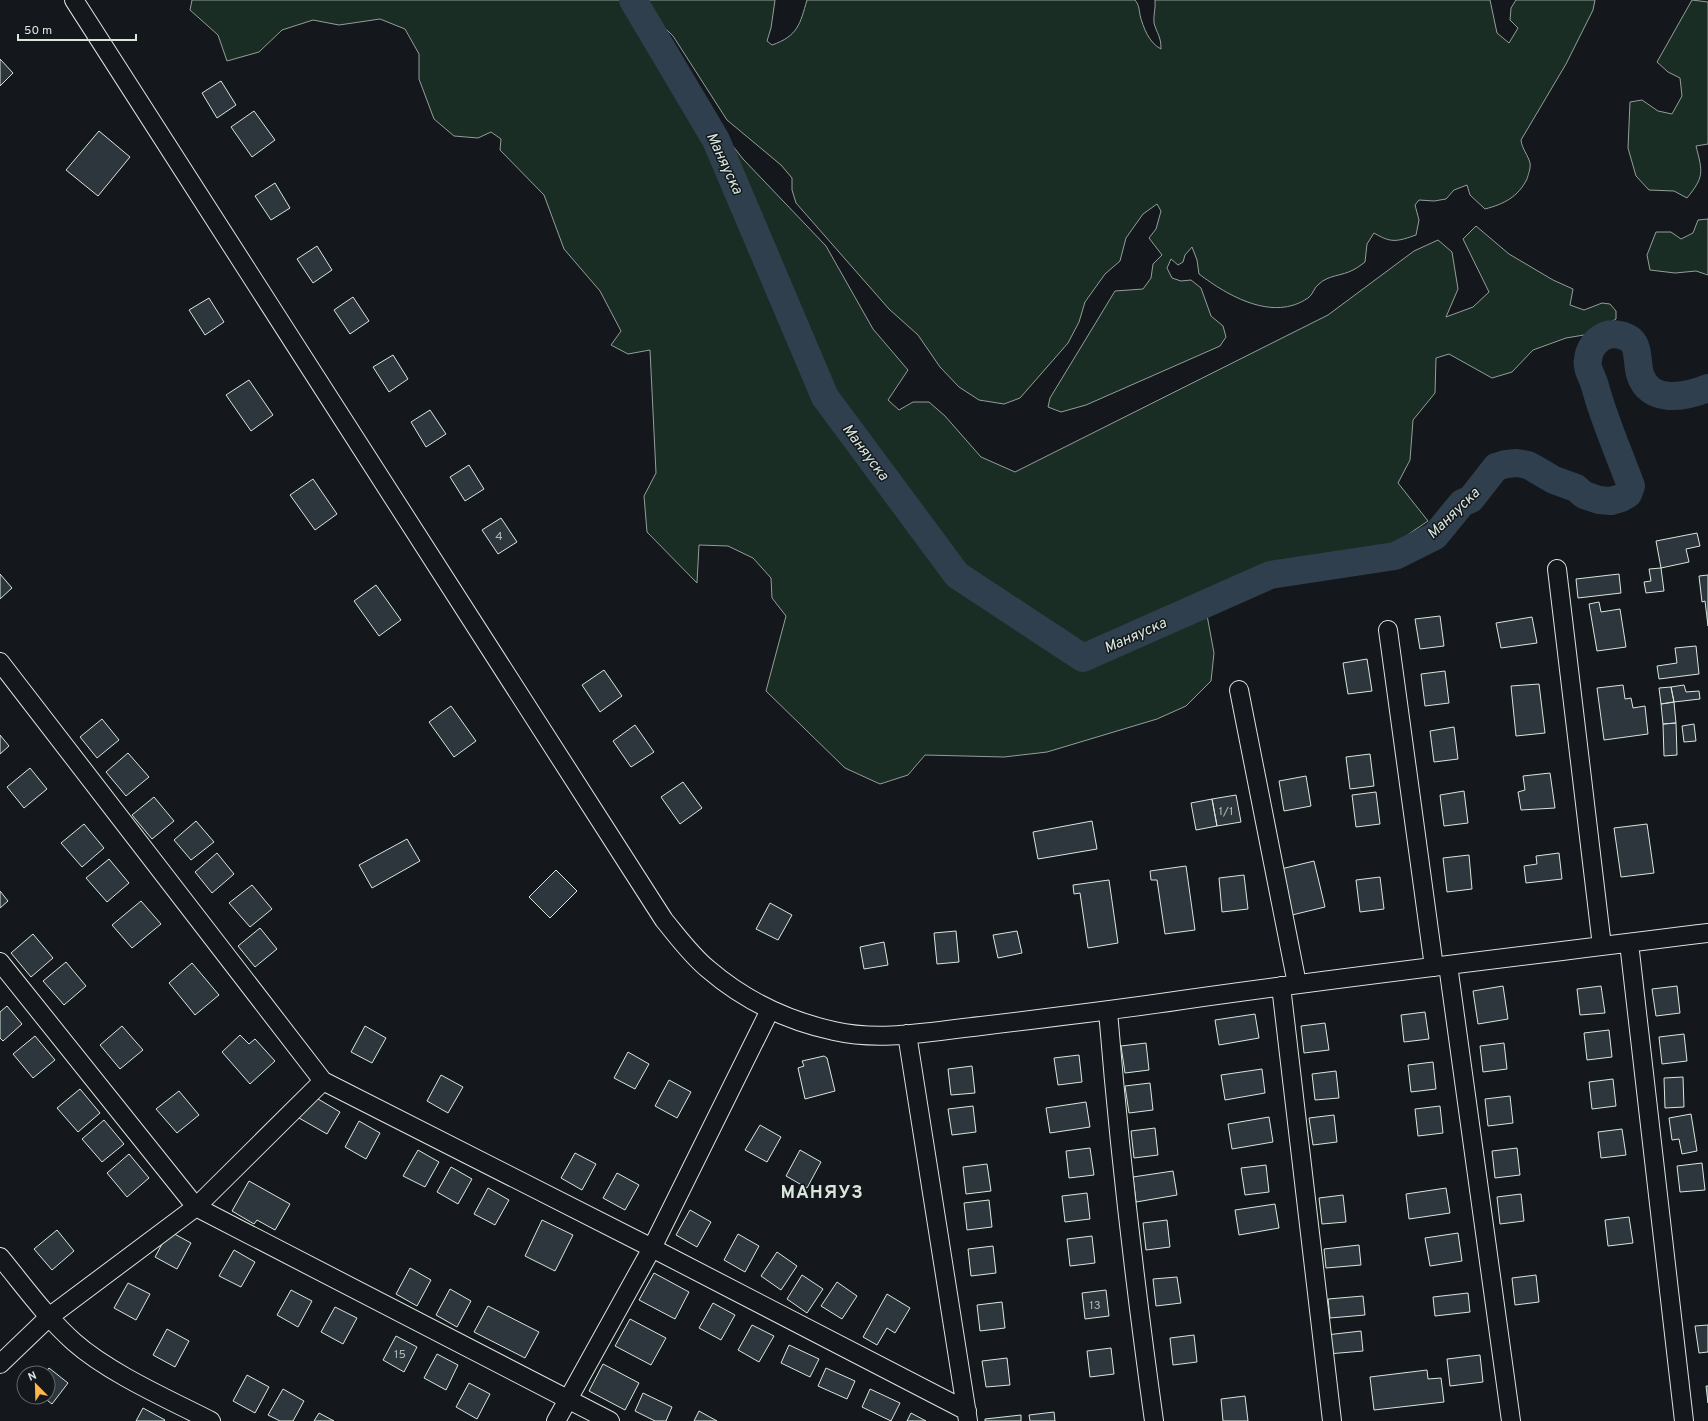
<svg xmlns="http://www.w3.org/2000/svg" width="1708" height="1421" font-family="Overpass,sans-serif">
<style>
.green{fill:#1a2d24;stroke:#939e99}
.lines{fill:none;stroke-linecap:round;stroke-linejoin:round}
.river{stroke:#2f3f4d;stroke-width:28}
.building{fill:#2c363c;stroke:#d8e6dc}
.minor-casing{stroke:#d8e6dc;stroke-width:20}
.minor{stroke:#14181c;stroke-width:18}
.labels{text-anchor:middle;stroke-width:3;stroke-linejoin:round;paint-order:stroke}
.number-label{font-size:12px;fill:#adbab4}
.water-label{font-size:15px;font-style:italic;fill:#d8e6dc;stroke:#14181c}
.district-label{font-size:18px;font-weight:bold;letter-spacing:1px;fill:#d8e6dc;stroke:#14181c}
</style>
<rect width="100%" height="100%" fill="#14181c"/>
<!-- green -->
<path class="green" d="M192,0H631L701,105L743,159L826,246L873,329L908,370L888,400L899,410L913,402H929L945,416L981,457L1015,472L1328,315L1414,251L1438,240L1452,252L1458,289L1446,317L1473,307L1489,292L1463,239L1476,226L1509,254L1553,280L1573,289L1570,305L1584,310L1602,303L1610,304L1616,311V319L1590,334L1566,338L1533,350L1512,372L1492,378L1449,354L1436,358L1435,393L1413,420L1410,460L1398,483L1428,521L1391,546L1273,569L1204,599L1214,653L1211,681L1186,706L1157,719L1047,752L1004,757L925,755L908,775L880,784L845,768L766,691L786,616L772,598L771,578L753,558L728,546L699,545L697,583L647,532L644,496L656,473L650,350L628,354L611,345L621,331L600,291L564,249L544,195L500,150L501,139L491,132L478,138L454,136L434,119L419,79V54L405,29L380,19L339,25L313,20L282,30L259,52L227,61L218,35L190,10Z
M642,0H775L771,28L767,41L772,45C798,36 800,24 807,0H1135C1139,5 1139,9 1140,15C1143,27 1149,43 1161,49C1161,36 1157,34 1154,23C1153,16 1156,8 1155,0H1490L1497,33L1509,43L1518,28L1510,20L1511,8L1516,0H1595L1593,10L1566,64L1521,140C1522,149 1528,155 1530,163C1531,168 1528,175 1527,179C1518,197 1504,204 1485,209L1470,195L1467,185L1454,190L1446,199L1434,201L1419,200L1415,205L1419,220L1416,235C1396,242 1391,243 1374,233L1367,244L1365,262C1361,265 1357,268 1353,270C1342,276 1328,275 1319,284C1314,287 1313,295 1308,298C1273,322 1228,296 1199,274L1197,260L1192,247L1185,255L1183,262L1178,265L1171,259L1167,268L1172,278L1181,281L1191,280L1201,288L1211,316L1223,326L1226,337L1220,346L1086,405L1061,412L1048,407L1050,398L1115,291L1143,289L1151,278L1153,264L1162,255L1149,238L1156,229L1161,211L1157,204L1143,214L1126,238L1120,261L1105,274L1085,302L1079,322L1068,343L1020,398L1004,404L979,400L959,387L940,367L918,335L889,309L796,203L792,190V178L781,165L727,120L673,36L659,22Z
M1692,0L1708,2V144L1696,146C1703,173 1704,177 1687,198L1674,191L1649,190L1636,176L1628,148L1630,102L1642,100L1658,111L1672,114L1682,96L1680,78L1668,72L1657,62Z
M1708,219V275L1696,271L1675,273L1650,270L1647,255L1656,232H1671L1681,239L1693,233L1698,220Z"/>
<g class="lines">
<!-- river -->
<path class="river" d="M633,0L716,140L825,397L957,575L1083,658L1270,575L1395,556L1435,536L1462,503L1471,499L1496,467L1506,464L1517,463L1528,465L1554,480L1576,488L1584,495L1599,500L1611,501L1621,498L1628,494L1631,486C1619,453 1604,420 1595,386C1593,378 1586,368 1588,360C1589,348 1596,339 1607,335C1614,333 1625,335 1631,340C1639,347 1637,364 1640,374C1649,405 1686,397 1708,388"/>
</g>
<!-- building -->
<path class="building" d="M0,59L13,73L0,86Z
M221,81L236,105L217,118L202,93Z
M254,111L275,140L252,157L231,127Z
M99,131L130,157L98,196L66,170Z
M275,183L290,208L271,220L255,196Z
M317,246L332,270L313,283L297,259Z
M353,297L369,321L350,334L334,310Z
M209,298L224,322L205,335L189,310Z
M393,355L408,379L389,392L373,367Z
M249,380L273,415L251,431L226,395Z
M430,410L446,434L426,447L411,422Z
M469,465L484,489L465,501L450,477Z
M313,479L337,514L315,530L290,495Z
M501,518L517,542L498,554L482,530Z
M1697,533L1700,546L1686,549L1689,562L1661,568L1656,541Z
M1661,568L1664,591L1646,593L1644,582L1651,581L1649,569Z
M0,574L12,588L0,599Z
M1619,574L1621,593L1578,598L1576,579Z
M1708,575V626L1705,601L1702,602L1699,576Z
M376,585L401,620L379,636L354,601Z
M1599,602L1601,612L1620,609L1626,647L1597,651L1589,604Z
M1440,616L1444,646L1420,649L1415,619Z
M1532,617L1537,643L1501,648L1496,623Z
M1696,646L1699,674L1659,679L1657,666L1677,663L1675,648Z
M1367,659L1372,691L1348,694L1343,663Z
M604,670L622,696L600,712L582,685Z
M1445,671L1449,703L1425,706L1421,674Z
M1539,684L1545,733L1516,736L1511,686Z
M1623,685L1625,699L1631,698L1633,708L1645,706L1648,734L1604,740L1597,688Z
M1684,685L1686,692L1699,691L1700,699L1674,702L1671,687Z
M1671,687L1674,702L1661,704L1659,688Z
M1674,702L1676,723L1663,724L1661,704Z
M451,706L476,741L454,757L429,722Z
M102,719L119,740L97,758L80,737Z
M1676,723L1677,755L1664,756L1663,724Z
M1694,724L1696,741L1684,742L1682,726Z
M635,725L654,752L631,767L613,741Z
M1454,727L1458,759L1434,762L1430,731Z
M0,735L9,746L0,754Z
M128,753L149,777L126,796L106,772Z
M1370,754L1374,786L1350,789L1346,757Z
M30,768L47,789L24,808L7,787Z
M1550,773L1555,808L1521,810L1518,792L1525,790L1523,776Z
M1306,776L1311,806L1284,811L1279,781Z
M683,782L702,808L680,824L661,797Z
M1464,791L1468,823L1444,826L1440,795Z
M1376,792L1380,824L1356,827L1352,795Z
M1236,795L1241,822L1217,826L1212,799Z
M154,797L174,821L152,839L132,815Z
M1212,799L1217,826L1196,830L1191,803Z
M196,821L214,842L191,860L174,840Z
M1092,821L1097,849L1038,859L1033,832Z
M84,824L104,848L82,867L61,843Z
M1647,824L1654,873L1621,877L1614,828Z
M407,839L420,861L372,888L359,865Z
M217,853L234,874L212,893L195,872Z
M1559,853L1562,879L1526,883L1524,866L1537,864L1536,856Z
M1469,855L1472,889L1447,892L1443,858Z
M109,859L129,883L107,902L86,878Z
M1314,861L1325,907L1292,915L1281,869Z
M1186,866L1195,930L1165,934L1157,880H1151L1150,871Z
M556,870L577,891L550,918L529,897Z
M1244,875L1248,909L1222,912L1219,878Z
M1380,877L1384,909L1360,912L1356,880Z
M1109,880L1118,943L1088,948L1080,893L1074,894L1073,885Z
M252,885L272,909L250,927L229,903Z
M0,891L8,901L0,908Z
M141,901L161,924L132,948L112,925Z
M770,903L792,915L778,940L756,929Z
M260,928L277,949L255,967L238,946Z
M956,931L959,962L937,964L934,933Z
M1017,931L1022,953L998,958L993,935Z
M33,934L53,958L31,977L11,953Z
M884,942L888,965L864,969L860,947Z
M66,962L86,986L64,1005L43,981Z
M192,963L219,995L195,1015L169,983Z
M1503,986L1508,1019L1478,1024L1473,991Z
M1601,986L1605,1013L1580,1015L1577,989Z
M1677,986L1680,1013L1656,1016L1652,989Z
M7,1006L22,1024L3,1041L0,1038V1012Z
M1425,1012L1429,1039L1404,1042L1401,1015Z
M1255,1014L1259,1038L1219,1045L1215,1020Z
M1325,1023L1329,1050L1304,1053L1301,1026Z
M122,1026L143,1050L120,1069L100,1045Z
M365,1026L386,1038L372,1063L351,1052Z
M1609,1030L1612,1057L1587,1060L1584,1033Z
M1684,1034L1687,1061L1662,1064L1659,1037Z
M240,1035L249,1044L255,1039L275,1061L250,1084L222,1052Z
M35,1036L55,1060L33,1078L13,1054Z
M1146,1043L1149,1070L1125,1073L1121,1046Z
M1504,1043L1507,1069L1483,1072L1480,1046Z
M628,1052L649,1064L635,1089L614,1078Z
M1079,1055L1082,1082L1058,1085L1054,1058Z
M824,1056L827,1058L835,1091L805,1099L798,1068L804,1066L802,1061Z
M1433,1062L1436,1089L1411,1092L1408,1065Z
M972,1066L975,1093L951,1095L948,1069Z
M1262,1069L1265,1093L1225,1100L1221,1075Z
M1336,1071L1339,1098L1315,1100L1312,1074Z
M441,1075L463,1087L448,1113L427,1101Z
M1683,1077L1684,1107L1665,1108L1664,1078Z
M1613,1079L1616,1106L1592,1109L1589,1082Z
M669,1080L691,1092L677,1118L655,1106Z
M1150,1083L1153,1110L1129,1113L1125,1086Z
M80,1089L100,1113L78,1132L57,1108Z
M179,1091L199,1115L177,1133L156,1109Z
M313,1096L340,1112L327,1134L299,1118Z
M1510,1096L1513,1123L1488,1126L1485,1099Z
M1086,1102L1090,1127L1050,1133L1046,1108Z
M973,1106L976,1132L952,1135L948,1109Z
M1440,1106L1443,1133L1418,1136L1415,1109Z
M1691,1114L1697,1151L1682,1154L1679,1139L1672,1140L1669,1118Z
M1334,1115L1337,1142L1313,1145L1309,1118Z
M1269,1117L1273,1142L1232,1149L1228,1124Z
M104,1120L124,1144L102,1162L82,1139Z
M359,1121L380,1133L366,1159L345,1147Z
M760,1125L781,1137L767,1162L745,1150Z
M1155,1128L1158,1155L1134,1158L1131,1131Z
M1622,1129L1626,1155L1601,1158L1598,1132Z
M1090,1148L1094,1175L1069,1178L1066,1151Z
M1517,1148L1520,1175L1495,1178L1492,1151Z
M418,1150L439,1162L425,1187L403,1176Z
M800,1150L821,1162L807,1188L786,1176Z
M575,1153L596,1164L582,1190L561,1178Z
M129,1154L149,1178L127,1197L107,1173Z
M1702,1163L1705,1190L1680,1192L1677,1166Z
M987,1164L991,1191L966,1194L963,1167Z
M1266,1165L1269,1192L1245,1195L1241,1168Z
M451,1167L472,1179L458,1204L437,1192Z
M1173,1171L1177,1195L1136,1202L1133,1177Z
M617,1173L639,1185L625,1210L603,1198Z
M249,1181L290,1204L275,1230L257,1220L254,1224L232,1211Z
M488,1188L509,1200L495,1225L474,1214Z
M1446,1188L1450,1213L1409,1219L1406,1194Z
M1087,1193L1090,1219L1065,1222L1062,1196Z
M1521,1194L1524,1221L1500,1224L1497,1197Z
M1343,1195L1346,1222L1322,1224L1319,1198Z
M989,1200L992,1227L967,1230L964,1203Z
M1275,1204L1279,1228L1239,1235L1235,1210Z
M690,1210L711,1222L697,1247L676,1235Z
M1629,1217L1633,1243L1608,1246L1605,1220Z
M542,1220L573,1235L555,1271L525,1256Z
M1167,1220L1170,1247L1146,1250L1143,1223Z
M57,1230L74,1251L52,1270L34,1249Z
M169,1231L191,1243L177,1269L155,1257Z
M1458,1233L1462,1261L1430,1266L1425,1238Z
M738,1234L759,1246L745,1272L724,1260Z
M1092,1236L1095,1263L1070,1266L1067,1239Z
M1359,1245L1361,1265L1326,1268L1324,1249Z
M993,1246L996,1273L971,1276L968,1249Z
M234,1250L255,1262L241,1287L219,1276Z
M777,1252L797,1266L781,1290L761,1276Z
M410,1268L431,1280L417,1306L396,1294Z
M654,1273L689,1292L675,1319L639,1300Z
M802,1275L823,1289L807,1313L787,1299Z
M1536,1275L1539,1302L1515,1305L1512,1278Z
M1177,1277L1181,1303L1156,1306L1153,1279Z
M837,1282L857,1296L842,1319L821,1306Z
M128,1283L150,1294L136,1320L114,1308Z
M450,1289L471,1301L457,1327L436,1315Z
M291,1290L312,1301L298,1327L277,1315Z
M1106,1290L1109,1316L1085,1319L1082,1293Z
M1468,1293L1470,1312L1435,1316L1433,1297Z
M887,1294L910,1308L895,1333L887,1328L877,1345L863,1337Z
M1363,1296L1365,1315L1330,1318L1328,1299Z
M1002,1302L1005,1328L980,1331L977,1305Z
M713,1303L735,1315L721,1340L699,1328Z
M488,1306L539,1332L525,1358L474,1332Z
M335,1307L357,1318L343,1344L321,1332Z
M630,1319L666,1338L651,1365L615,1346Z
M752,1325L774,1336L759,1362L738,1350Z
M1708,1325V1352L1699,1353L1695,1326Z
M167,1329L189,1341L175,1367L153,1355Z
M1361,1331L1363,1351L1328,1354L1326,1335Z
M1194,1335L1197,1362L1173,1365L1170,1338Z
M396,1336L417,1347L404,1372L383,1360Z
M789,1345L819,1359L810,1377L781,1363Z
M1111,1348L1114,1374L1090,1377L1087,1351Z
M437,1354L458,1365L446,1390L424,1378Z
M1480,1355L1483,1382L1450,1386L1447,1359Z
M1007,1358L1010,1385L986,1387L982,1361Z
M603,1364L639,1383L625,1410L589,1391Z
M49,1368L68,1383L52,1404L43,1397H48V1373H45Z
M826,1368L855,1381L847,1399L818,1386Z
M1427,1370L1428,1379L1441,1378L1444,1402L1374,1410L1370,1377Z
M247,1375L269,1387L255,1413L233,1401Z
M469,1383L490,1394L477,1419L456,1407Z
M1706,1386H1708V1403Z
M283,1389L304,1401L293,1421H280L268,1415Z
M870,1389L900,1403L891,1421L862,1407Z
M643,1393L672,1407L666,1421H655L635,1411Z
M1245,1396L1248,1421H1223L1221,1399Z
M143,1408L165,1420L164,1421H136Z
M699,1411L717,1421H694Z
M1054,1412L1055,1421H1030L1029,1415Z
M319,1413L334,1421H314Z
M911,1413L926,1421H907Z
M1021,1415V1421H985V1419Z"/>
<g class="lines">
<!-- minor casing -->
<g class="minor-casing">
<path id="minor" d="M74,0L664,920C678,937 691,955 708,969C744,1000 788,1021 834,1031C882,1042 932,1031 981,1026C1048,1018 1115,1010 1182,1000C1357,975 1532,955 1708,933
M1557,569L1602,946
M1388,630L1434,967
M0,662L323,1081L652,1248L967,1411
M1239,690L1297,984
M1629,943L1684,1421
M0,962L196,1207L610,1421
M1448,965L1511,1421
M1281,986L1332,1421
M1108,1011C1119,1148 1135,1285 1154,1421
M907,1034L968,1421
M0,1257C24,1286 46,1317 74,1342C109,1373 168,1399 211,1421
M0,1364L49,1317L196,1207L323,1081
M556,1421L652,1248L770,1010"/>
</g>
<!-- minor -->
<use href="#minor" class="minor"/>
</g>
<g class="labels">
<!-- number labels -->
<g class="number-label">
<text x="499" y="540">4</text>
<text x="1226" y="815">1/1</text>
<text x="1095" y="1309">13</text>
<text x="400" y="1358">15</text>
</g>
<!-- water labels -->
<g class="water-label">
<text transform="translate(725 163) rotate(65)" y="5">Маняуска</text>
<text transform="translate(866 452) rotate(53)" y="5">Маняуска</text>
<text transform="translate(1453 513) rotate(-44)" y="5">Маняуска</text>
<text transform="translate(1135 635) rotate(-24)" y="5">Маняуска</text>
</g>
<!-- district labels -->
<g class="district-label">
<text x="822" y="1198">МАНЯУЗ</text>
</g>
</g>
<!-- north arrow -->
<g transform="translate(36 1385) rotate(337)"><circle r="19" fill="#14181c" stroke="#626a69"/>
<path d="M0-3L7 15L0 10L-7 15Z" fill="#ffb74d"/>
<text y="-6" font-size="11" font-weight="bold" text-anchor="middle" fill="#d8e6dc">N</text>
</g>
<!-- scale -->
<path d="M18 34v6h118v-6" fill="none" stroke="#d8e6dc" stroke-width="2"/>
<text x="24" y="34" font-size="12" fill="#d8e6dc" stroke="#14181c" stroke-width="3" paint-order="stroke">50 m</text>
</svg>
